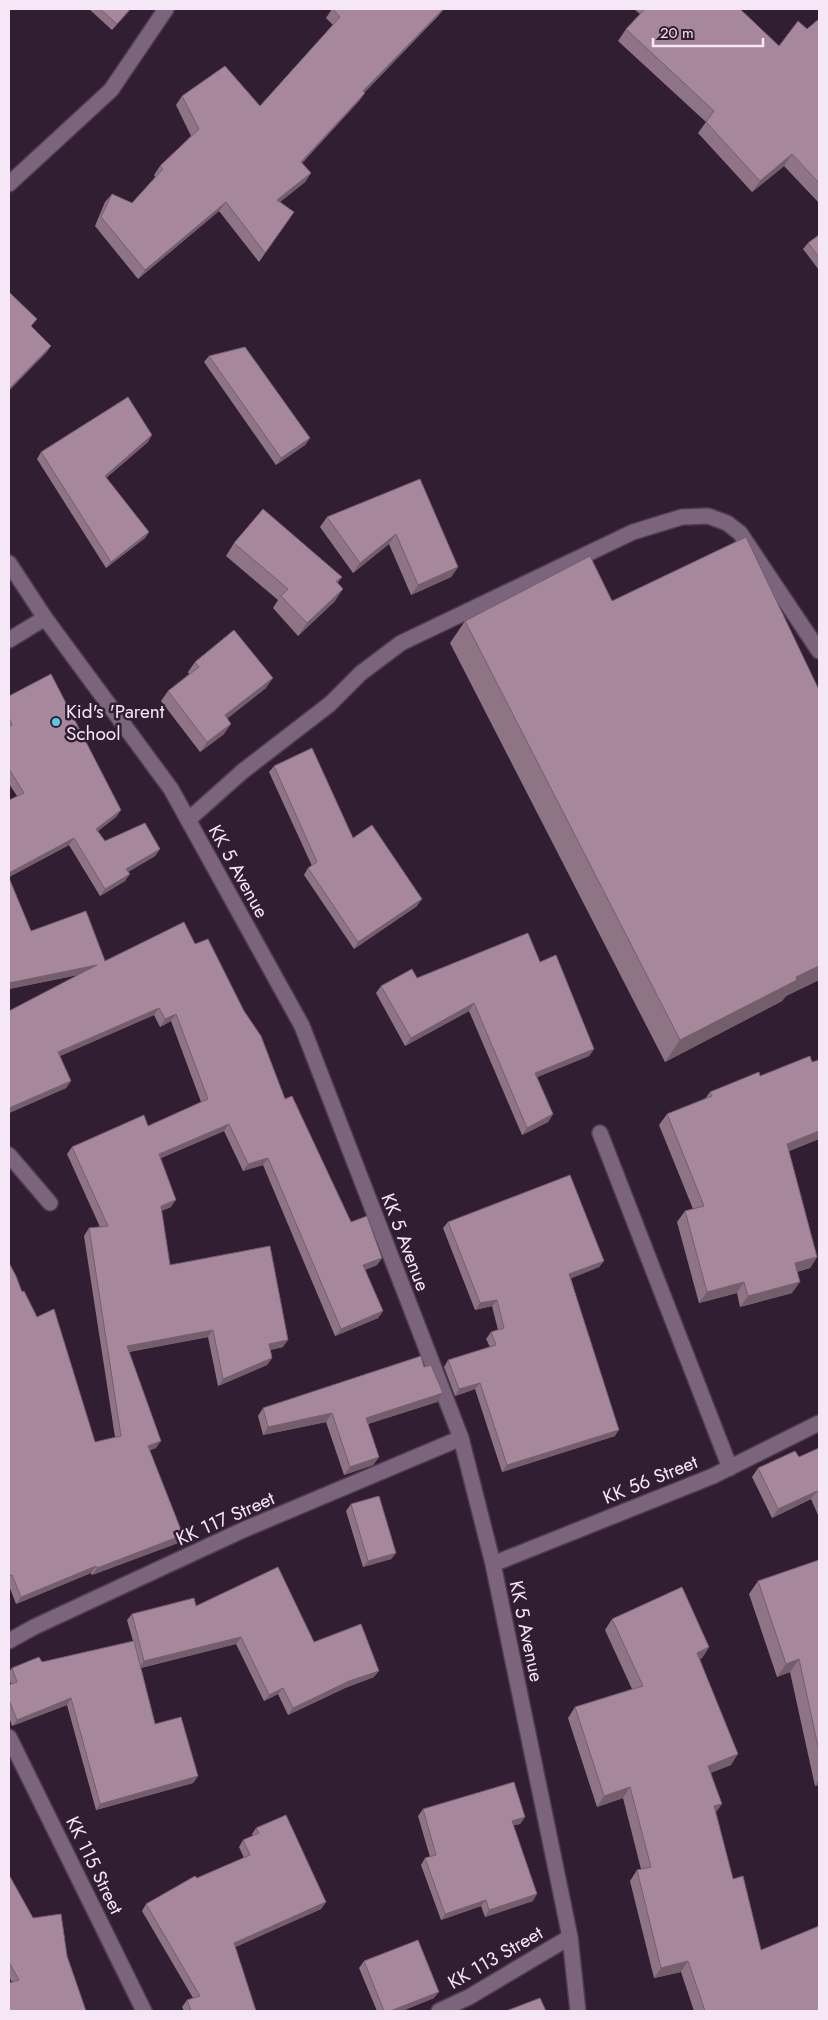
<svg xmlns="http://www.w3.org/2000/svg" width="828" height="2020" font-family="Jost,sans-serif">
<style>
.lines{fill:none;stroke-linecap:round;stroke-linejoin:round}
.lane-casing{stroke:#4e3d4f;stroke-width:18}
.street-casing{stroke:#4e3d4f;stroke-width:18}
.lane{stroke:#7b647c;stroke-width:15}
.street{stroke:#7b647c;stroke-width:15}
.wall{fill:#8f7485}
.shaded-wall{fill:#745e6c}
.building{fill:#a6879b;stroke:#745e6c}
.poi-dot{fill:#56c9e0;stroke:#321e33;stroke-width:2}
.labels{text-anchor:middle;stroke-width:5;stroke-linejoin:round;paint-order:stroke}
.poi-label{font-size:19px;fill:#f5e7f5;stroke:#321e33;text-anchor:start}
.street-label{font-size:19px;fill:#f5e7f5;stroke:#321e33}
</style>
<rect width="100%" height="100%" fill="#321e33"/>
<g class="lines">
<!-- lane casing -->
<g class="lane-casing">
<path id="lane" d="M188,820L243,771L330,704L361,673L401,643L633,532L682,517L708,516L727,523L740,533L819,651"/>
</g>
<!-- street casing -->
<g class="street-casing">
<path id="street" d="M9,184L111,90L166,9
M9,563L45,618L171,789L302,1026L461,1438L493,1564L570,1937L578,2011
M9,640L45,618
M600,1133L730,1468
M9,1155L50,1203
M493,1564L713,1476L819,1423
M9,1641L34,1627L243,1530L461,1438
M9,1737L144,2011
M439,2011L469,1997L570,1937"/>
</g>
<!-- lane -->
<use href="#lane" class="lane"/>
<!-- street -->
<use href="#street" class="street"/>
</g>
<!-- wall -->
<path class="wall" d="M89,9H131L112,30Z
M332,9H444L438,16L365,92L359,101L302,163L311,173L305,182L280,202L294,212L259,262L219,211L138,279L95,226L105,202L112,194L132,203L155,177L154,175L160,166L191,136L176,105L182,96L260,106L333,25L326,18Z
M634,9H740L779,46L807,29L819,19V203L784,166L752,192L698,133L706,122L618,41L626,29L640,14Z
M819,235V270L803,249L808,243Z
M209,356L310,438L305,445L276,465L204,362Z
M148,442L106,478L149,532L145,538L106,568L37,459L41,452Z
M420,479L458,567L451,577L411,595L389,544L353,573L320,527L327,517Z
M234,543L342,577L338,582L335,601L298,636L273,608L278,600L226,556Z
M612,601L819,690V980L786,996L782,1001L665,1062L450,643L465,621Z
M195,662L266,688L227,718L224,734L200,752L161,701L168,691L189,674L188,672Z
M9,696L121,810L116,817L98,831L105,841L160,849L155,856L128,872L125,881L100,896L69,845L9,877L17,796L9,784Z
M274,766L353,838L417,906L354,949L304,875L308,868L312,866L269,772Z
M9,878L31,931L105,961L195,944L285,1099L351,1222L382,1258L377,1265L365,1270L383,1311L378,1318L335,1336L263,1165L243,1171L224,1131L161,1158L171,1207L161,1211L170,1265L283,1347L270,1350L272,1358L267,1365L218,1386L208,1337L129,1352L156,1448L150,1450L178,1543L92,1575L91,1573L16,1604L9,1586V1263L22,1292L95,1442L115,1437L84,1236L89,1228L100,1227L67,1154L72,1147L148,1126L201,1102L171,1021L160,1027L154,1015L60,1056L71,1081L66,1088L9,1113V1011L78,975L9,989Z
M540,962L594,1049L589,1056L537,1077L553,1114L548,1122L522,1135L469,1011L405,1046L376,993L381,986L417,978Z
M760,1076L819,1139L789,1151L817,1257L810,1268L797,1272L792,1293L740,1307L737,1293L699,1303L677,1222L685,1211L693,1209L659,1125L667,1114L705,1099L710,1092Z
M448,1222L604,1261L599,1267L571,1278L615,1436L502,1472L475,1389L455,1396L444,1367L448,1360L490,1347L486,1339L491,1332L498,1330L492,1306L475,1310L443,1228Z
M424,1367L443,1393L437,1402L368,1424L379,1457L373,1465L370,1466L344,1475L326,1422L263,1435L258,1416L263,1408Z
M819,1448V1515H818L811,1499L772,1518L752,1477L758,1468L799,1457Z
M351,1504L396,1553L391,1559L363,1567L346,1511Z
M819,1560V1785L815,1786L790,1672L777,1677L749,1594L758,1581Z
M196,1606L314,1642L374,1677L345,1688L288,1715L278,1694L264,1701L236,1644L141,1668L155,1724L198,1776L193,1783L96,1810L67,1705L12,1726L9,1717V1685L11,1684L9,1678V1672L12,1668L42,1662L133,1641L127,1620L132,1614Z
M612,1619L709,1647L702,1658L700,1659L731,1765L711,1772L716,1812L733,1879L761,1950L819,2011H694L681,1972L654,1978L630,1881L637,1870L641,1869L623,1798L597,1807L568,1718L575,1707L632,1689L605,1630Z
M423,1809L525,1817L520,1824L513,1825L533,1901L485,1917L481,1906L441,1920L421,1865L425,1858L430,1857L418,1816Z
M256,1828L326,1902L321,1909L235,1947L256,2011H184L182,2007L187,2000L193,1998L142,1911L146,1904L197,1878L244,1858L239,1847L243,1840L253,1836L252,1834Z
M9,1875L33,1918L67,1956L86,2011L12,1982L9,1977Z
M364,1961L434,1998L402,2011H377L359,1968Z"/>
<!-- shaded-wall -->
<path class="shaded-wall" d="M130,9H131L112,30L117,24Z
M444,9L438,16L357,100L363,91Z
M365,93L359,101L295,171L301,162Z
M792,154L784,166L752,192L760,181Z
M311,173L305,182L271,209L277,200Z
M226,202L219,211L138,279L145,270Z
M51,346L47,352L9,391V389Z
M152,435L148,442L100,483L105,476Z
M310,438L305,445L276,465L281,458Z
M149,532L145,538L106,568L111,562Z
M396,534L389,544L353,573L360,563Z
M458,567L451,577L411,595L418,585Z
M343,589L335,601L298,636L307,623Z
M273,678L266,688L218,726L225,715Z
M231,724L224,734L200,752L207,742Z
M121,810L116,817L91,836L96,829Z
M74,838L69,845L9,877V873Z
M160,849L155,856L121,876L126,869Z
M130,874L125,881L100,896L105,889Z
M422,899L417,906L354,949L358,942Z
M97,965L92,972L9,989V983Z
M819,966V980L786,996L782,1001L665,1062L680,1040L796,977Z
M474,1003L469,1011L405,1046L411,1038Z
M159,1008L154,1015L53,1059L58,1052Z
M176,1014L171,1021L160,1027L165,1019Z
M594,1049L589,1056L530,1080L535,1073Z
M71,1081L66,1088L9,1113V1108Z
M553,1114L548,1122L522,1135L527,1128Z
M229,1124L224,1131L154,1161L159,1154Z
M819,1131V1139L779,1155L787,1144Z
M268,1158L263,1165L243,1171L248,1164Z
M176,1200L171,1207L156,1213L161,1206Z
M817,1257L810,1268L788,1274L795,1263Z
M382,1258L377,1265L358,1272L363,1265Z
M604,1261L599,1267L565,1281L569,1274Z
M744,1282L737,1293L699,1303L707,1292Z
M800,1282L792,1293L740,1307L748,1296Z
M497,1300L492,1306L475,1310L480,1303Z
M383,1311L378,1318L335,1336L341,1329Z
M213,1330L208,1337L122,1353L127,1346Z
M288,1340L283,1347L264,1351L269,1344Z
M272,1358L267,1365L218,1386L223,1379Z
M480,1383L475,1389L455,1396L459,1389Z
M443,1393L437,1402L361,1426L366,1418Z
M332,1413L326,1422L263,1435L268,1427Z
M619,1430L615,1436L502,1472L507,1465Z
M161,1441L156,1448L143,1453L148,1446Z
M379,1457L373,1465L344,1475L350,1467Z
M817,1491L811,1499L772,1518L778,1509Z
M183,1535L178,1543L92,1575L97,1568Z
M396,1553L391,1559L363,1567L368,1561Z
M96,1566L91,1573L16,1604L21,1597Z
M241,1637L236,1644L139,1668L144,1661Z
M709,1647L702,1658L689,1664L697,1653Z
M799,1659L790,1672L777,1677L786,1664Z
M379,1671L374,1677L345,1688L288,1715L293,1708L349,1681Z
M283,1688L278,1694L264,1701L269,1695Z
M71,1698L67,1705L12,1726L17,1720Z
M738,1754L731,1765L701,1777L708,1766Z
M198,1776L193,1783L96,1810L100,1804Z
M819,1779V1785L815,1786Z
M630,1787L623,1798L597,1807L604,1796Z
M722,1804L714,1815V1806Z
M525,1817L520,1824L507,1827L512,1821Z
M537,1894L533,1901L485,1917L489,1910Z
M486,1900L481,1906L441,1920L445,1914Z
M326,1902L321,1909L229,1950L234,1943Z
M688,1961L681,1972L654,1978L661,1968Z
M439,1992L434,1998L402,2011H390Z"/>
<!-- building -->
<path class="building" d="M100,9H130L117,24Z
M333,9H443L363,91L365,93L301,162L311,173L277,200L294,212L265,253L226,202L145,270L101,217L112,194L132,203L163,169L160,166L199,129L182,96L225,66L260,106L340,17Z
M645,9H740L779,46L798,21L807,29L819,19V183L792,154L760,181L706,122L714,111L626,29Z
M819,235V257L808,243Z
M9,292L37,319L31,326L51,346L9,389Z
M245,347L310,438L281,458L209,356Z
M128,397L152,435L105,476L149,532L111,562L41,452Z
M420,479L458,567L418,585L396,534L360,563L327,517Z
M263,509L342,577L336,581L343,589L307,623L281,596L288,589L234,543Z
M746,537L819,690V966L796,977L797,980L680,1040L465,621L590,556L612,601Z
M234,630L273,678L225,715L231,724L207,742L168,691L199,667L195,662Z
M51,674L121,810L96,829L105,841L145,823L160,849L126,869L130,874L105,889L74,838L9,873V800L24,793L9,769V727L12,725L9,717V696Z
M312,748L353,838L372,825L422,899L358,942L308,868L317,862L274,766Z
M9,878L31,931L86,911L105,961L184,922L195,944L208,939L244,1011L261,1036L285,1099L292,1096L351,1222L367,1216L382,1258L363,1265L383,1311L341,1329L268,1158L248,1164L229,1124L159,1154L176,1200L161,1206L170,1265L270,1246L288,1340L269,1344L272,1358L223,1379L213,1330L127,1346L161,1441L148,1446L183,1535L97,1568L96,1566L21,1597L12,1575L9,1576V1263L16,1276L22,1292L24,1291L37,1317L54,1309L95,1442L121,1436L89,1228L108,1226L72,1147L144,1115L148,1126L208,1099L176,1014L165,1019L159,1008L58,1052L71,1081L9,1108V1011L97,965L9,983Z
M528,933L540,962L556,955L594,1049L535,1073L553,1114L527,1128L474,1003L411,1038L381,986L412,969L417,978Z
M810,1056L812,1062L819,1060V1131L787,1144L817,1257L795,1263L800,1282L748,1296L744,1282L707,1292L685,1211L704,1206L667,1114L712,1096L710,1092L759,1072L760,1076Z
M570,1175L604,1261L569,1274L619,1430L507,1465L480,1383L459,1389L448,1360L496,1345L491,1332L504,1328L497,1300L480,1303L448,1222Z
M421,1356L424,1367L431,1365L443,1393L366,1418L379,1457L350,1467L332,1413L268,1427L263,1408Z
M819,1448V1496L817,1491L778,1509L758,1468L795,1451L799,1457Z
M379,1496L396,1553L368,1561L351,1504Z
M819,1560V1751L799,1659L786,1664L758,1581Z
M278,1567L314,1642L361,1624L379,1671L349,1681L293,1708L283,1688L269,1695L241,1637L144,1661L132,1614L194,1598L196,1606Z
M682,1587L709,1647L697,1653L738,1754L708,1766L722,1804L714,1806L733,1879L743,1876L761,1950L819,1926V2011H705L688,1961L661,1968L637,1870L651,1867L630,1787L604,1796L575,1707L643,1686L612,1619Z
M134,1641L155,1724L181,1717L198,1776L100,1804L71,1698L17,1720L9,1700V1685L17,1682L12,1668L39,1657L42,1662Z
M514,1782L525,1817L512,1821L537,1894L489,1910L486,1900L445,1914L425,1858L436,1855L423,1809Z
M286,1815L326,1902L234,1943L256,2011H191L187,2000L200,1996L146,1904L195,1876L197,1878L250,1855L243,1840L259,1833L256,1828Z
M9,1875L33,1918L61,1914L67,1956L86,2011H9V1983L19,1980L9,1962Z
M418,1940L439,1992L390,2011H384L364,1961Z
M540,1998L546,2011H506Z"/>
<!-- markers -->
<circle class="poi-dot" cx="56" cy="722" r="5"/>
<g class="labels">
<!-- poi labels -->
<g class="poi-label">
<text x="66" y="718">Kid's 'Parent<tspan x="66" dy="22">School</tspan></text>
</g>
<!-- street labels -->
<g class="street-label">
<text transform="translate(239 871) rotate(61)" y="7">KK 5 Avenue</text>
<text transform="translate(406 1242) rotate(69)" y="7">KK 5 Avenue</text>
<text transform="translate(650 1479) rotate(-22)" y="7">KK 56 Street</text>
<text transform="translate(225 1518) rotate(-24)" y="7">KK 117 Street</text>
<text transform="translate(527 1631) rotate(78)" y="7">KK 5 Avenue</text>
<text transform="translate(95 1865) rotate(64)" y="7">KK 115 Street</text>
<text transform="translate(495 1957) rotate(-30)" y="7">KK 113 Street</text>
</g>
</g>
<!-- border -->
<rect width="828" height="2020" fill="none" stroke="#f5e7f5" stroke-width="20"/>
<!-- scale -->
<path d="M653 38v8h110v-8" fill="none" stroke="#f5e7f5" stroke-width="2.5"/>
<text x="660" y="38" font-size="15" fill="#f5e7f5" stroke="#321e33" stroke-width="4" paint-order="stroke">20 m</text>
</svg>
